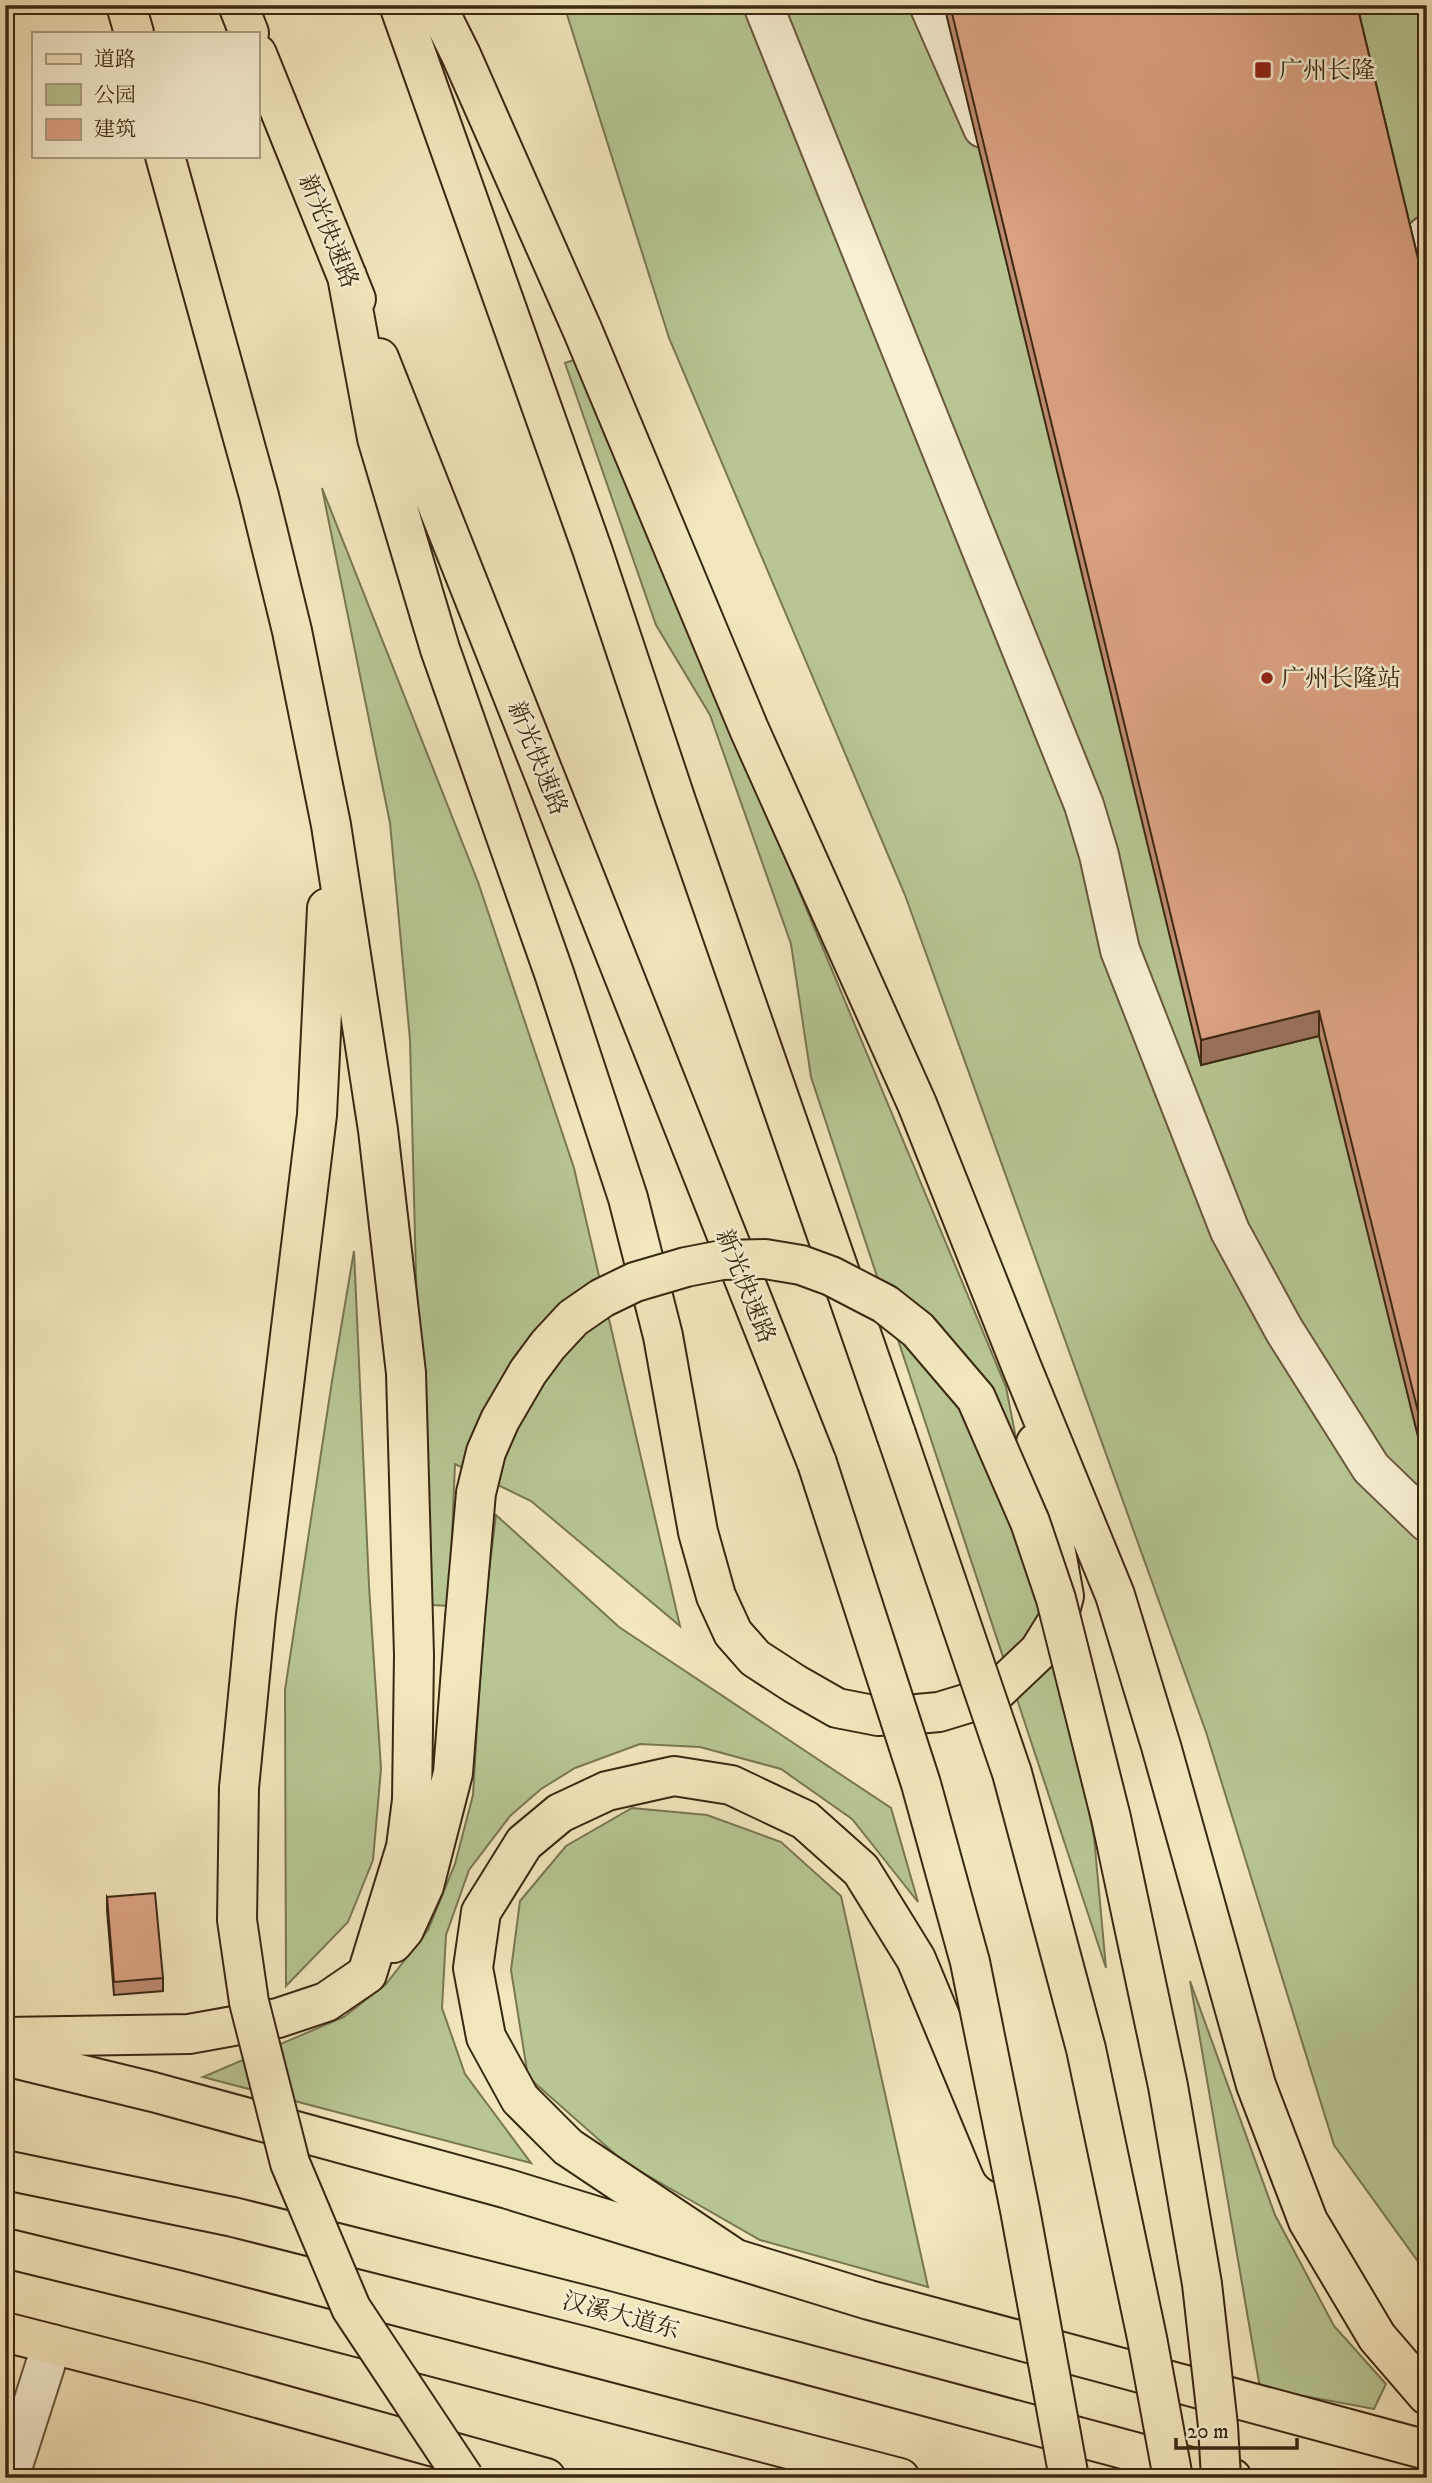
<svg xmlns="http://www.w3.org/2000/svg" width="1432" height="2483" font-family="'IM FELL DW Pica','Noto Serif SC',serif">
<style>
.green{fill:#b7c693;stroke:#797752;stroke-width:2}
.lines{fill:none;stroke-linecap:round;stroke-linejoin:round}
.minor-casing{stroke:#69583b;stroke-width:42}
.major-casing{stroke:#3b2810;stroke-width:42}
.highway-casing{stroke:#3b2810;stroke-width:42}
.minor{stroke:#f7efd3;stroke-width:38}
.major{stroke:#f2e6bc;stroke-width:38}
.highway{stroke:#f2e6bc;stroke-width:38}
.highway-bridge-casing{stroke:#3b2810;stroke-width:42;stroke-linecap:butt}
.highway-bridge{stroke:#f2e6bc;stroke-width:38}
.wall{fill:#be8c72;stroke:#3b2810;stroke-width:2}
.shaded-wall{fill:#9b725d;stroke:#3b2810;stroke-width:2}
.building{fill:#dda385;stroke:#3b2810;stroke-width:2}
.poi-dot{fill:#8f2418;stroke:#f7efd3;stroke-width:2.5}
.labels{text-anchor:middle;stroke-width:5;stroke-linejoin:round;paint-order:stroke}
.poi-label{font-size:24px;fill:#3b2810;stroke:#f7efd3;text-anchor:start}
.street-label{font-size:24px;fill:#3b2810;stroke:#f7efd3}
</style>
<rect width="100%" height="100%" fill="#f2e6bc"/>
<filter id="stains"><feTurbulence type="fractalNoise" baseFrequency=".00286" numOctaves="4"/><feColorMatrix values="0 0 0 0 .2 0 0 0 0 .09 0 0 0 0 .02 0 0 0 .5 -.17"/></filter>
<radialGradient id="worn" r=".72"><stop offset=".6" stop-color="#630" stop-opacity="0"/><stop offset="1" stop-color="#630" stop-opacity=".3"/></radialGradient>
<!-- green -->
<path class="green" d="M564,5H1427V2274L1334,2145L1206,1732L905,895L669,338Z
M577,359L1006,1387L1094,1837L1106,1968L811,1077L791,944L710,715L656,625L565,363Z
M322,488L478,882L574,1168L680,1626L531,1501L455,1464L449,1606L432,1605L418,1354L410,1040L390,823Z
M354,1251L369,1586L381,1769L373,1860L348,1922L286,1986L285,1690L332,1381Z
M496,1515L619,1627L891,1808L918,1902L852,1819L781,1769L700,1747L640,1744L575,1768L541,1789L510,1816L469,1870L446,1935L442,2008L465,2074L531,2163L203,2077L344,2017L386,1984L428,1930L455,1864L473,1795L484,1612Z
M632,1808L707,1815L781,1842L841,1896L928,2287L760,2240L624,2162L528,2077L511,1970L520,1901L566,1846Z
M1190,1981L1275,2215L1334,2326L1386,2384L1374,2409L1260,2388Z"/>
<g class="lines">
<!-- minor casing -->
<g class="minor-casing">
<path id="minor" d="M763,5L1084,805L1099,855L1120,950L1230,1231L1284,1330L1371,1468L1427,1522
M929,5L983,128
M1377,282L1427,235
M9,2478L52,2344"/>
</g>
<!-- major casing -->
<g class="major-casing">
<path id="major" d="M5,2056L153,2092L508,2189L869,2300L1427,2450
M5,2170L233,2217L592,2307L1232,2478
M5,2248L177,2290L900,2478
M5,2332L204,2383L546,2478"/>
</g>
<!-- highway casing -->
<g class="highway-casing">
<path id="highway" d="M126,5L134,33
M238,5L249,33
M399,5L592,549L676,801L896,1434
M436,5L461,55L582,329L749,729L917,1104L1022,1368L1115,1595L1161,1746L1256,2085L1308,2221L1377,2337L1427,2395
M257,54L356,299
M347,276L377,438L440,649L554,973L628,1198L663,1336L698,1532L716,1596L733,1633L755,1658L795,1684L837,1708L878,1716L917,1714L939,1712L975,1701L998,1690L1039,1651L1057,1622L1064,1596L1036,1443
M379,358L817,1463
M239,1788L256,1614L317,1115L327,908
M393,1943L404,1930L424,1886L453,1773L465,1618
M5,2037L189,2034L278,2018L326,2002L367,1974L406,1847L412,1800L414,1655L406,1373L378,1130L331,825L292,631L259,496L165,156
M731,2256L568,2147L520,2099L486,2037L473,1968L481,1912L524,1843L560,1813L607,1791L674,1776L731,1785L805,1820L861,1870L916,1959L1001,2163
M487,2462L515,2478"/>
</g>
<!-- minor -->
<use href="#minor" class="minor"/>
<!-- major -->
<use href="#major" class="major"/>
<!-- highway -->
<use href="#highway" class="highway"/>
<!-- highway-bridge casing -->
<g class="highway-bridge-casing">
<path id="highway-bridge" d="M896,1434L1012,1773L1086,2049L1147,2338L1173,2478
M817,1463L921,1784L970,1962L1020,2210L1069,2478
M465,1618L476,1493L486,1452L500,1420L528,1372L548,1345L573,1318L602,1298L635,1282L686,1267L722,1260L765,1259L801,1265L831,1276L885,1304L918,1330L976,1398L1030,1522L1056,1599L1111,1818L1168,2086L1202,2284L1218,2426L1221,2478
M239,1788L237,1920L249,2002L290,2163L351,2308L464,2478"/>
</g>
<!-- highway-bridge -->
<use href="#highway-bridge" class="highway-bridge"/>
</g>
<!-- wall -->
<path class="wall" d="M944,5H1357L1427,296V1473L1319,1036L1201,1065Z
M5,1546L13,1644V1669H5Z
M107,1897L163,1978V1991L114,1995L107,1910Z"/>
<!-- shaded-wall -->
<path class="shaded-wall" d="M1319,1011V1036L1201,1065V1040Z"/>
<!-- building -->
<path class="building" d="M950,5H1357L1427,296V1448L1319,1011L1201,1040Z
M5,1546L13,1644H5Z
M155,1893L163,1978L114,1982L107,1897Z"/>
<!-- markers -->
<g class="poi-dot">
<rect x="1254" y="61" width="18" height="18" rx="3.5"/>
<circle cx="1267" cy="678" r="7"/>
</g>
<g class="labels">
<!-- poi labels -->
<g class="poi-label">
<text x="1279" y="78">广州长隆</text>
<text x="1281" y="686">广州长隆站</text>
</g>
<!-- street labels -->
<g class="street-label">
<text transform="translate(329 231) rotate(68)" y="8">新光快速路</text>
<text transform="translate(538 758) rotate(68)" y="8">新光快速路</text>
<text transform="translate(746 1286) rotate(68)" y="8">新光快速路</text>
<text transform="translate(621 2315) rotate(15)" y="8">汉溪大道东</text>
</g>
</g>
<!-- margin -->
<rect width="1432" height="2483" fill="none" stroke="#f2e6bc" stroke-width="28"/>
<rect x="7" y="7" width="1418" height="2469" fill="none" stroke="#3b2810" stroke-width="3.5"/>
<rect x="14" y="14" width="1404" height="2455" fill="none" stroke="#3b2810" stroke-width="2"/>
<!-- legend -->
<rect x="32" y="32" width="228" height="126" fill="#f7efd3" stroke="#ac9f85" stroke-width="2"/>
<rect x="46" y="54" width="35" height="10" fill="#f2e6bc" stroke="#ac9f85" stroke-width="2"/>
<text x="94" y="66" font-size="21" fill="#3b2810">道路</text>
<rect x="46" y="84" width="35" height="21" fill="#b7c693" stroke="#ac9f85" stroke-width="2"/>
<text x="94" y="102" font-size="21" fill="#3b2810">公园</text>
<rect x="46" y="119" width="35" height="21" fill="#dda385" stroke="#ac9f85" stroke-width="2"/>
<text x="94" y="136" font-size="21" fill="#3b2810">建筑</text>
<!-- scale -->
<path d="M1176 2438v10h121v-10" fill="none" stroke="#3b2810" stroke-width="3.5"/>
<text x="1187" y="2438" font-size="21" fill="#3b2810" stroke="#f7efd3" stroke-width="5" paint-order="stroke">20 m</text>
<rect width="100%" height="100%" filter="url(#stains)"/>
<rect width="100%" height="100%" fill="url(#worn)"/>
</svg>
